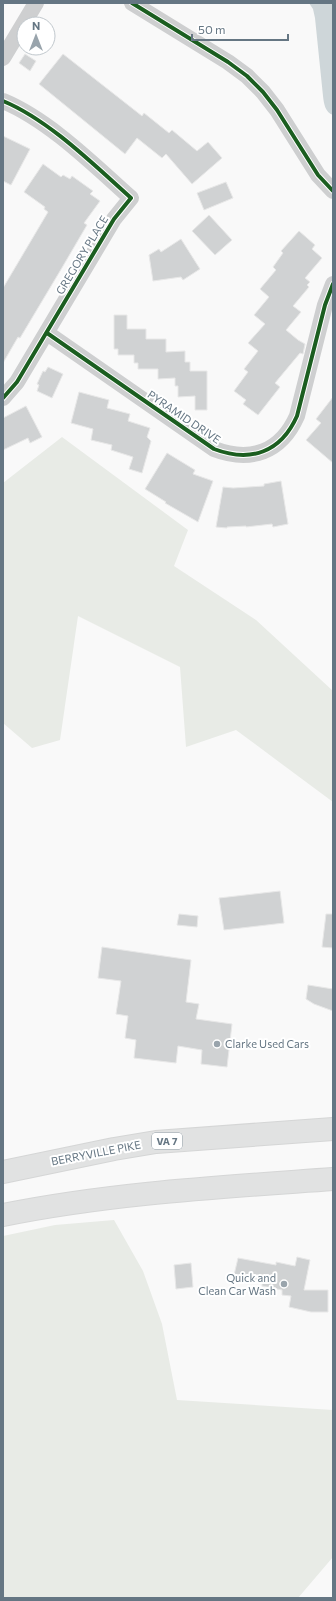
<svg xmlns="http://www.w3.org/2000/svg" width="336" height="1601" font-family="Commissioner,sans-serif">
<style>
.green{fill:#e8ebe6}
.water{fill:#ced6d9}
.building{fill:#d0d2d3;stroke:#e8e8e8}
.lines{fill:none;stroke-linecap:round;stroke-linejoin:round}
.highway-casing{stroke:#d5d6d6;stroke-width:24}
.minor{stroke:#cecfd0;stroke-width:16}
.highway{stroke:#e1e2e2;stroke-width:22}
.cycleway-casing{stroke:#fff;stroke-width:6}
.cycleway{stroke:#1b5e20;stroke-width:4}
.poi-dot{fill:#99a4ac;stroke:#fff;stroke-width:1.5}
.labels{text-anchor:middle;stroke-width:4;stroke-linejoin:round;paint-order:stroke}
.shield{fill:#fff;stroke:#939fa8;stroke-width:1}
.shield-label{font-size:10px;font-weight:bold;fill:#657683}
.street-label{font-size:11px;fill:#657683;stroke:#fff}
.poi-label{font-size:11px;fill:#657683;stroke:#fff;text-anchor:start}
</style>
<rect width="100%" height="100%" fill="#f9f9f9"/>
<!-- green -->
<path class="green" d="M62,437L188,530L174,566L256,620L333,691V802L236,730L186,747L180,667L78,616L60,740L32,748L3,723V483Z
M114,1220L143,1271L162,1324L177,1400L333,1410V1557L298,1598H3V1236L55,1225Z"/>
<!-- water -->
<path class="water" d="M309,3H333V115C325,112 324,104 323,96L315,18L313,9Z"/>
<!-- building -->
<path class="building" d="M25,54L36,61L30,71L19,63Z
M63,54L142,116L144,113L169,133L172,130L197,151L208,142L222,158L192,184L166,154L162,158L137,138L125,154L39,84Z
M3,136L30,149L11,185L3,181Z
M43,164L61,177L63,175L70,179L72,176L93,191L90,194L100,201L84,223L87,225L63,266L20,338L18,337L3,363V288L48,212L44,209L45,207L24,192Z
M226,182L233,198L204,210L197,193Z
M209,215L232,240L215,255L192,231Z
M299,231L315,245L312,249L322,258L305,278L310,282L307,285L309,287L293,306L301,312L286,330L298,340L305,344L303,354L300,353L275,383L280,387L258,415L243,404L246,400L234,391L248,372L244,369L258,351L248,343L265,324L254,315L269,297L260,289L276,270L273,267L283,253L281,251Z
M181,239L200,269L183,280L181,277L153,281L149,255L159,249L161,252Z
M114,315H127V329H146V339H166V352L185,351V362H190V371H207V410H195V396L178,397V386H175V378L158,379V369H138V363H134V355H118V349H114Z
M48,367L63,374L52,398L37,391L39,385L37,384L43,371L45,372Z
M79,392L109,400L107,408L130,414L128,421L150,428L147,437L151,441L142,473L129,469L133,457L111,450L112,445L91,440L93,429L71,423Z
M333,397V463L306,440L321,423L316,419Z
M26,406L42,437L30,443L28,438L3,450V418Z
M167,453L195,470L193,474L213,481L198,522L165,503L166,502L145,489Z
M281,481L288,524L273,527L272,524L246,527V526L227,527V528L216,527L223,487L233,488L264,486V484Z
M280,891L284,923L224,930L219,898Z
M179,914L198,916L197,927L177,925Z
M326,914H333V948L322,947Z
M102,947L191,960L186,1002L199,1004L196,1019L232,1024L227,1067L201,1064L202,1050L178,1046L176,1063L134,1058L136,1040L125,1038L128,1016L116,1014L121,981L98,978Z
M308,985L333,989V1011L314,1004L306,999Z
M297,1257L310,1260L304,1290H328V1312H311L289,1307L291,1296L282,1295V1290L262,1286V1281L234,1275L238,1258L276,1265V1262L295,1266Z
M191,1263L193,1287L176,1289L174,1265Z"/>
<g class="lines">
<!-- highway casing -->
<g class="highway-casing">
<path id="highway" d="M3,1172L114,1149L156,1142L333,1129
M3,1215C112,1193 223,1187 333,1179"/>
</g>
<!-- minor -->
<path class="minor" d="M132,3L228,62L247,76L263,92L277,110L318,175L333,191
M3,58L36,3
M3,101C49,120 94,165 131,198L114,219L17,382L3,398
M47,333L214,449C251,463 281,452 297,416L325,305L333,284"/>
<!-- highway -->
<use href="#highway" class="highway"/>
<!-- cycleway casing -->
<g class="cycleway-casing">
<path id="cycleway" d="M132,3L228,62L247,76L263,92L277,110L318,175L333,191
M3,101C49,120 94,165 131,198L114,219L17,382L3,398
M47,333L214,449C251,463 281,452 297,416L325,305L333,284"/>
</g>
<!-- cycleway -->
<use href="#cycleway" class="cycleway"/>
</g>
<!-- markers -->
<g class="poi-dot">
<circle cx="217" cy="1044" r="4"/>
<circle cx="284" cy="1284" r="4"/>
</g>
<g class="labels">
<!-- shield labels -->
<rect class="shield" x="152" y="1133" width="30" height="16" rx="3"/>
<g class="shield-label">
<text x="167" y="1145">VA 7</text>
</g>
<!-- street labels -->
<g class="street-label">
<text transform="translate(82 255) rotate(-59)" y="4">GREGORY PLACE</text>
<text transform="translate(184 417) rotate(34)" y="4">PYRAMID DRIVE</text>
<text transform="translate(96 1153) rotate(-11)" y="4">BERRYVILLE PIKE</text>
</g>
<!-- poi labels -->
<g class="poi-label">
<text x="225" y="1048">Clarke Used Cars</text>
<text x="276" y="1282" text-anchor="end">Quick and<tspan x="276" dy="13">Clean Car Wash</tspan></text>
</g>
</g>
<!-- border -->
<rect width="336" height="1601" fill="none" stroke="#657683" stroke-width="8"/>
<!-- north arrow -->
<g transform="translate(36 36)"><circle r="19" fill="#ffffff" stroke="#c1c8cd"/>
<path d="M0-3L7 15L0 10L-7 15Z" fill="#99a4ac"/>
<text y="-6" font-size="11" font-weight="bold" text-anchor="middle" fill="#657683">N</text>
</g>
<!-- scale -->
<path d="M192 34v6h96v-6" fill="none" stroke="#657683" stroke-width="2"/>
<text x="198" y="34" font-size="12" fill="#657683" stroke="#ffffff" stroke-width="3" paint-order="stroke">50 m</text>
</svg>
